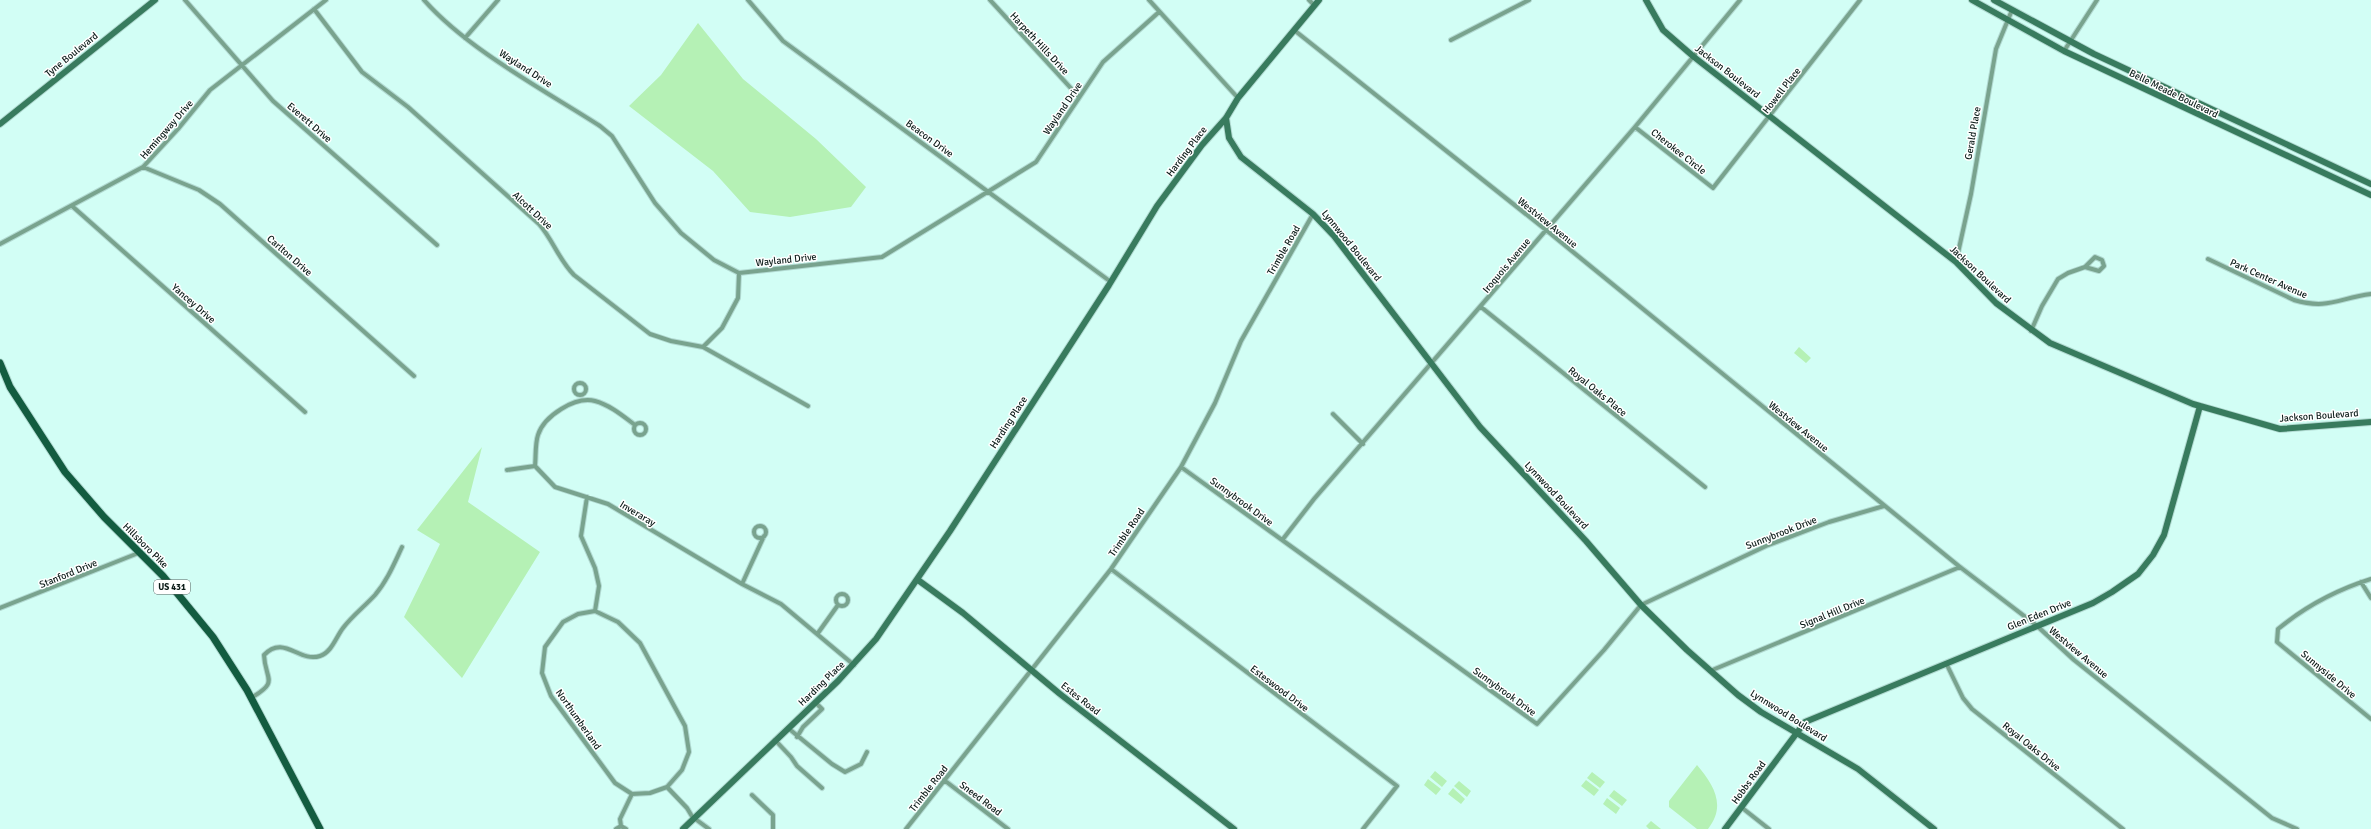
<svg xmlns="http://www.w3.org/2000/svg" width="2371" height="829" font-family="Signika,sans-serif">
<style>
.green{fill:#b5f1b5}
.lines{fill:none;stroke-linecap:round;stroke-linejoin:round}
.street-casing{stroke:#b2dad2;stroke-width:6}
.secondary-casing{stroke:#b2dad2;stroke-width:8}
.primary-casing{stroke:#b2dad2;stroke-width:9}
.street{stroke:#79a38e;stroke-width:4}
.secondary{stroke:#387b5e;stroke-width:6}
.primary{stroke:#135c40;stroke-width:7}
.labels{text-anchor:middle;stroke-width:3;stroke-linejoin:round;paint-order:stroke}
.shield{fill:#fff;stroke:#545f5d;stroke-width:1}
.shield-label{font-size:9px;font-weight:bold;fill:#0b1b18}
.street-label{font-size:10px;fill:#0b1b18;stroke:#fff}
</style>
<rect width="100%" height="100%" fill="#d2fef5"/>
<!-- green -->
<path class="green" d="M698,23L743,79L816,139L866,187L851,207L790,217L750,212L713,171L629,106L661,75Z
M1799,347L1811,358L1806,363L1794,353Z
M482,447L468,502L540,552L462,678L404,617L440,544L417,530Z
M1697,765C1713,784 1727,805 1708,829H1697L1669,807V801Z
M1435,771L1447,781L1442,787L1430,777Z
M1592,772L1605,782L1600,788L1587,778Z
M1428,779L1441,789L1436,795L1424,785Z
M1586,780L1599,790L1594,796L1581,786Z
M1459,781L1471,791L1467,797L1454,786Z
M1453,788L1465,799L1461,804L1448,794Z
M1614,790L1627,800L1622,806L1609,796Z
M1607,798L1620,808L1616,814L1603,804Z
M1651,821L1661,829H1649L1646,826Z"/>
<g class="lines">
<!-- street casing -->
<g class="street-casing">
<path id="street" d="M185,0L273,101L437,245
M424,0C467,49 544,90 600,126L612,136L655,203L681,233L714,260L739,273L882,257L1036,162L1103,62L1159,12
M748,0L783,41L1111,282
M990,0L1079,97
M1149,0L1238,98
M1309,0L1314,5
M314,9L362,72L408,107L539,224C553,240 559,260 574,275L650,334L671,341L703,347L808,406
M1294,30L1546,230L1960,567L2036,625L2074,660L2272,818L2297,829
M465,38L498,0
M1451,40L1529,0
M2064,51L2097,0
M1635,127L1713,188L1860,0
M143,167L199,190L220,204L414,376
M72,206L305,412
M0,244L143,167L178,129L210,90L326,0
M2208,259L2294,300C2328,310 2339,298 2371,294
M1956,262L1971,194L1996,49L2012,10
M1481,307L1705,487
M2031,331L2042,306L2058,279L2068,273L2085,267L2095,257L2102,260L2104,266L2099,271L2085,267
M703,347L722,328L738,298L739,273
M574 389a6 6 0 1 1 12 0a6 6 0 1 1-12 0Z
M1333,414L1363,444
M634 429a6 6 0 1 1 12 0a6 6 0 1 1-12 0Z
M635,425C623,416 610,405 595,401C575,396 544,416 538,435C535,444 536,456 535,466L555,487L608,504L742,584L781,604L854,665
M1181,467L1537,724L1604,650L1641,605L1766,546L1829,522L1884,506
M507,470L535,466
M587,497L581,536L595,568L599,586L595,611
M754 532a6 6 0 1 1 12 0a6 6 0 1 1-12 0Z
M1283,539L1314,499L1635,127L1740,0
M1111,569L1397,786L1363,829
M2371,579C2336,590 2306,606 2278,629L2277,642L2371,719
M2361,582L2371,598
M742,584L764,536
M836 600a6 6 0 1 1 12 0a6 6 0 1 1-12 0Z
M0,608L141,552
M595,611L618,622L640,643L685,726L689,752L682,770L667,787L650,793L632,794L615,783L551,696L542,673L545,647L563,622L578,614Z
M818,633L838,605
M1946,663L1963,698L1972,709L2123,829
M1710,671L1960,567
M251,698C280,681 265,680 264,655C284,634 299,663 320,656C332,652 336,637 343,628C352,616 365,606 375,595C387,581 394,564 402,547
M788,728L832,764L845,772L861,764L867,752
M797,737L803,727L822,709L815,702
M775,740L791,757L797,766L822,788
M944,780L1008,829
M667,787L687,808L693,818
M752,795L773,815V829
M1741,807L1769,829
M694,818L709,829
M621,826L620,819L632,794
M616,829L621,826L626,829
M906,829L1111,569L1181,467L1215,403L1241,341L1313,214"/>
</g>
<!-- secondary casing -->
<g class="secondary-casing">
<path id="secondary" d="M1646,0L1663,30L1694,57L1956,262L1996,303L2050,343L2193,404L2280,429L2371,422
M1972,0L2064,51L2371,195
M1994,0L2094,54L2371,184
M1226,118L1229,138L1241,157L1313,214L1334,236L1480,427L1586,541L1641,605L1687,650L1738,695L1761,712L1858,769L1934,829
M0,124L155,0
M918,580L963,613L1060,694L1234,829
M683,829L838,681L876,639L950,531L1109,285L1157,206L1202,145L1226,118L1238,98L1319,0
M1725,829L1805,722L2093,603L2112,592L2138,574L2153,555L2164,535L2200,406"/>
</g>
<!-- primary casing -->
<g class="primary-casing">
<path id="primary" d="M0,363L10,387L65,472L104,517L163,576L213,637L247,690L320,829"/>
</g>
<!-- street -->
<use href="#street" class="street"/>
<!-- secondary -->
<use href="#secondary" class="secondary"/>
<!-- primary -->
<use href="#primary" class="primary"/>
</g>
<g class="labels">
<!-- shield labels -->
<rect class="shield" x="154" y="580" width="36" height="14" rx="3"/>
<g class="shield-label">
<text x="172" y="590">US 431</text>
</g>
<!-- street labels -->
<g class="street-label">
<text transform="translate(1040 43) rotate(47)" y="4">Harpeth Hills Drive</text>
<text transform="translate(71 54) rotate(-39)" y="4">Tyne Boulevard</text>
<text transform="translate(526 68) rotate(33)" y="4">Wayland Drive</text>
<text transform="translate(1728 71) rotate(38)" y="4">Jackson Boulevard</text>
<text transform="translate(1781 90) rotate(-52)" y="4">Howell Place</text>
<text transform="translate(2174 93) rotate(26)" y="4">Belle Meade Boulevard</text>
<text transform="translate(1062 108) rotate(-56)" y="4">Wayland Drive</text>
<text transform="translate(310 122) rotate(41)" y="4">Everett Drive</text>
<text transform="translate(166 129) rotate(-49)" y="4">Hemingway Drive</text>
<text transform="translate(1972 133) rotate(-80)" y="4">Gerald Place</text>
<text transform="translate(930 138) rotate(36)" y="4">Beacon Drive</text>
<text transform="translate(1186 151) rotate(-53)" y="4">Harding Place</text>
<text transform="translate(1679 151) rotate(38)" y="4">Cherokee Circle</text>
<text transform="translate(533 210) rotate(43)" y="4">Alcott Drive</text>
<text transform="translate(1548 222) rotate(39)" y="4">Westview Avenue</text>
<text transform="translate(1352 245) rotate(51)" y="4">Lynnwood Boulevard</text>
<text transform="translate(1283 250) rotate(-60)" y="4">Trimble Road</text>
<text transform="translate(290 255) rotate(41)" y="4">Carlton Drive</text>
<text transform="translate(786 259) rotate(-6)" y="4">Wayland Drive</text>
<text transform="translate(1506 265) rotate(-50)" y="4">Iroquois Avenue</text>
<text transform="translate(1981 274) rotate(43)" y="4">Jackson Boulevard</text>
<text transform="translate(2269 278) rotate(24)" y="4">Park Center Avenue</text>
<text transform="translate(194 303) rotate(41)" y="4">Yancey Drive</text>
<text transform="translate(1598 391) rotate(39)" y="4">Royal Oaks Place</text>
<text transform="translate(2319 415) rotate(-4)" y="4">Jackson Boulevard</text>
<text transform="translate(1008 422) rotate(-57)" y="4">Harding Place</text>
<text transform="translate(1799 426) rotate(39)" y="4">Westview Avenue</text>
<text transform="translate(1557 495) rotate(47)" y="4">Lynnwood Boulevard</text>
<text transform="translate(1242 501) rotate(36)" y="4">Sunnybrook Drive</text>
<text transform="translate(638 513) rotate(31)" y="4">Inveraray</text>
<text transform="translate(1126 532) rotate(-56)" y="4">Trimble Road</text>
<text transform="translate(1781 532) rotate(-21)" y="4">Sunnybrook Drive</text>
<text transform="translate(146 545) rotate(45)" y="4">Hillsboro Pike</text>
<text transform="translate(68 573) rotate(-22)" y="4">Stanford Drive</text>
<text transform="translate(1832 612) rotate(-22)" y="4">Signal Hill Drive</text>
<text transform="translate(2039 614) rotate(-22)" y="4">Glen Eden Drive</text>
<text transform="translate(2079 652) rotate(40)" y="4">Westview Avenue</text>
<text transform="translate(2329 674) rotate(40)" y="4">Sunnyside Drive</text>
<text transform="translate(821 683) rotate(-44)" y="4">Harding Place</text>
<text transform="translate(1280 688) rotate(37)" y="4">Esteswood Drive</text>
<text transform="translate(1505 691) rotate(36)" y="4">Sunnybrook Drive</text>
<text transform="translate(1081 698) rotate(38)" y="4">Estes Road</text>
<text transform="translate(1789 715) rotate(32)" y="4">Lynnwood Boulevard</text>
<text transform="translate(579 719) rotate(55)" y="4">Northumberland</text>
<text transform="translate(2032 746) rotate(39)" y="4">Royal Oaks Drive</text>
<text transform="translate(1748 782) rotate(-54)" y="4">Hobbs Road</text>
<text transform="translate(928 788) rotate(-52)" y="4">Trimble Road</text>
<text transform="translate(981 798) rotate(37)" y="4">Sneed Road</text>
</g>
</g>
</svg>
